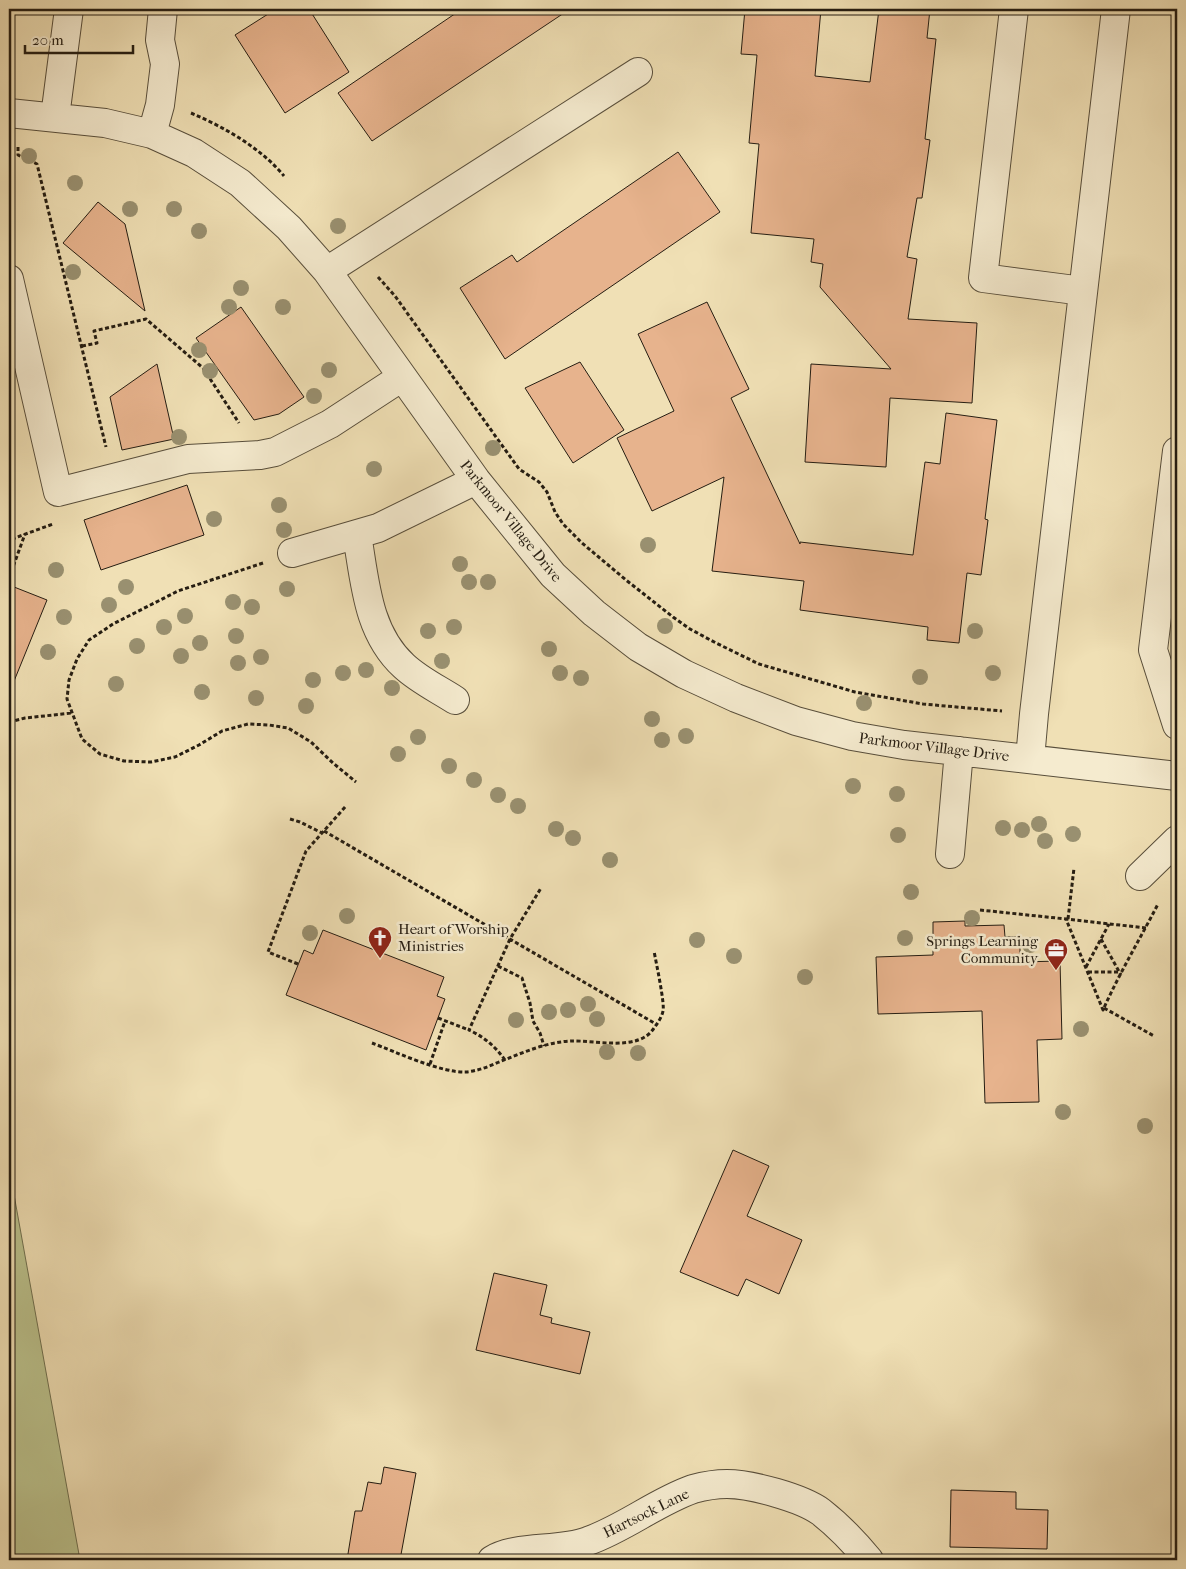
<svg xmlns="http://www.w3.org/2000/svg" width="1186" height="1569" font-family="'IM FELL French Canon',serif">
<style>
.green{fill:#bbc28d;stroke:#707050}
.building{fill:#e7b38d;stroke:#251d12}
.lines{fill:none;stroke-linecap:round;stroke-linejoin:round}
.minor-casing{stroke:#584e3b;stroke-width:30}
.path{stroke:#251d12;stroke-width:3;stroke-dasharray:4 2.5;stroke-linecap:butt}
.minor{stroke:#f5ebcf;stroke-width:28}
.tree{fill:#999070}
.labels{text-anchor:middle;stroke-width:5;stroke-linejoin:round;paint-order:stroke}
.street-label{font-size:15px;fill:#251d12;stroke:#f5ebcf}
.poi-label{font-size:15px;fill:#251d12;stroke:#f5ebcf;text-anchor:start}
</style>
<rect width="100%" height="100%" fill="#f0e0b5"/>
<filter id="stains"><feTurbulence type="fractalNoise" baseFrequency=".004" numOctaves="4"/><feColorMatrix values="0 0 0 0 .2 0 0 0 0 .09 0 0 0 0 .02 0 0 0 .5 -.17"/></filter>
<radialGradient id="worn" r=".72"><stop offset=".6" stop-color="#630" stop-opacity="0"/><stop offset="1" stop-color="#630" stop-opacity=".3"/></radialGradient>
<!-- green -->
<path class="green" d="M9,1167L80,1560H9Z"/>
<!-- building -->
<path class="building" d="M276,9H309L349,72L285,113L235,35Z
M462,9H570L372,141L338,93Z
M745,9H821L815,76L870,82L879,9H930L927,38L936,39L925,139L930,140L922,198H917L907,257L917,259L908,319L977,323L972,403L890,398L886,467L805,462L811,364L891,369L820,287L823,264L811,262L814,239L751,233L759,144L749,143L757,55L741,54Z
M678,152L720,212L505,359L460,288L512,255L517,262Z
M98,202L125,224L145,311L63,243Z
M707,302L749,389L731,398L800,544V542L913,555L925,462L940,464L946,413L997,420L985,519L988,520L981,575L967,573L959,643L927,640L928,627L800,610L804,581L712,571L724,477L652,511L617,438L674,411L638,334Z
M241,307L304,397L279,414L254,420L196,338Z
M580,362L624,430L573,463L525,388Z
M157,364L174,439L122,450L110,397Z
M187,485L204,535L101,570L84,520Z
M9,585L47,600L10,691H9Z
M965,921V926L1004,925L1005,937H1020V962L1060,961L1062,1039L1037,1040L1039,1102L985,1103L982,1011L878,1014L876,957L933,955V922Z
M323,930L444,977L437,996L445,999L426,1050L286,995L304,950L313,954Z
M733,1150L769,1166L747,1216L802,1240L779,1294L746,1279L738,1296L680,1272Z
M494,1273L547,1285L540,1315L552,1318L551,1323L590,1332L580,1374L476,1350Z
M384,1467L416,1473L400,1560H347L355,1511H362L368,1482L381,1484Z
M951,1490L1016,1492V1509L1048,1510L1047,1549L950,1547Z"/>
<g class="lines">
<!-- minor casing -->
<g class="minor-casing">
<path id="minor" d="M1014,9L983,278L1083,291
M9,113L105,123L152,134L194,153L240,183L289,228L327,271L476,480L553,575L594,613L638,647L684,674L736,698L796,721L852,736L904,745L1177,776
M55,117L69,9
M152,134L160,105L165,64L160,40L163,9
M327,271L638,72
M9,279L58,492L188,459L260,455L275,452L330,424L402,377
M1177,451L1153,650L1177,725
M357,535C365,581 367,632 404,666C419,680 438,689 455,700
M292,553L378,528L476,480
M1030,759L1034,714L1116,9
M950,854L959,751
M1140,876L1177,840
M492,1560C516,1545 559,1552 588,1541C625,1528 656,1502 693,1489C704,1486 716,1484 727,1484C751,1484 802,1498 821,1512C839,1526 855,1543 869,1560"/>
</g>
<!-- path -->
<path class="path" d="M191,113C224,127 261,148 284,176
M18,147V155L37,164L106,447
M378,277L395,296L519,469L539,482L547,492L555,512L563,524L582,543L626,580L673,617L690,629L716,643L759,664L855,692L923,704L1002,711
M82,346L97,343L94,331L146,319L203,368L239,423
M9,526L12,539L53,524
M263,563L178,591L113,624L89,640L77,659L69,680L67,699L82,739L100,754L124,761L151,762L175,757L199,745L222,731L248,724L269,725L288,728L311,742L333,763L356,782
M9,578L25,534
M9,722L25,718L72,713
M290,819L300,822L322,833
M324,831L656,1024
M980,910L1066,919
M1068,919L1074,868
M1146,928L1066,919L1103,1010C1119,974 1140,939 1158,904
M1101,939L1121,975
M298,964L268,952L306,851L346,806
M498,966L522,978L530,1003L533,1021L540,1033L544,1046
M1086,967L1109,924
M1088,972H1119
M1104,1008L1154,1036
M438,1018L469,1030
M372,1043C396,1052 441,1073 466,1072C477,1071 488,1067 499,1062C522,1053 546,1042 571,1041C595,1040 639,1052 654,1028C657,1024 662,1017 663,1011C665,1004 656,962 654,951
M505,1060C495,1046 484,1037 469,1030L510,939L541,888
M430,1064L445,1021"/>
<!-- minor -->
<use href="#minor" class="minor"/>
</g>
<!-- trees -->
<g class="tree">
<circle cx="29" cy="156" r="8"/>
<circle cx="75" cy="183" r="8"/>
<circle cx="130" cy="209" r="8"/>
<circle cx="174" cy="209" r="8"/>
<circle cx="338" cy="226" r="8"/>
<circle cx="199" cy="231" r="8"/>
<circle cx="73" cy="272" r="8"/>
<circle cx="241" cy="288" r="8"/>
<circle cx="229" cy="307" r="8"/>
<circle cx="283" cy="307" r="8"/>
<circle cx="199" cy="350" r="8"/>
<circle cx="329" cy="370" r="8"/>
<circle cx="210" cy="371" r="8"/>
<circle cx="314" cy="396" r="8"/>
<circle cx="179" cy="437" r="8"/>
<circle cx="493" cy="448" r="8"/>
<circle cx="374" cy="469" r="8"/>
<circle cx="279" cy="505" r="8"/>
<circle cx="214" cy="519" r="8"/>
<circle cx="284" cy="530" r="8"/>
<circle cx="648" cy="545" r="8"/>
<circle cx="460" cy="564" r="8"/>
<circle cx="56" cy="570" r="8"/>
<circle cx="469" cy="582" r="8"/>
<circle cx="488" cy="582" r="8"/>
<circle cx="126" cy="587" r="8"/>
<circle cx="287" cy="589" r="8"/>
<circle cx="233" cy="602" r="8"/>
<circle cx="109" cy="605" r="8"/>
<circle cx="252" cy="607" r="8"/>
<circle cx="185" cy="616" r="8"/>
<circle cx="64" cy="617" r="8"/>
<circle cx="665" cy="626" r="8"/>
<circle cx="164" cy="627" r="8"/>
<circle cx="454" cy="627" r="8"/>
<circle cx="428" cy="631" r="8"/>
<circle cx="975" cy="631" r="8"/>
<circle cx="236" cy="636" r="8"/>
<circle cx="200" cy="643" r="8"/>
<circle cx="137" cy="646" r="8"/>
<circle cx="549" cy="649" r="8"/>
<circle cx="48" cy="652" r="8"/>
<circle cx="181" cy="656" r="8"/>
<circle cx="261" cy="657" r="8"/>
<circle cx="442" cy="661" r="8"/>
<circle cx="238" cy="663" r="8"/>
<circle cx="366" cy="670" r="8"/>
<circle cx="343" cy="673" r="8"/>
<circle cx="560" cy="673" r="8"/>
<circle cx="993" cy="673" r="8"/>
<circle cx="920" cy="677" r="8"/>
<circle cx="581" cy="678" r="8"/>
<circle cx="313" cy="680" r="8"/>
<circle cx="116" cy="684" r="8"/>
<circle cx="392" cy="688" r="8"/>
<circle cx="202" cy="692" r="8"/>
<circle cx="256" cy="698" r="8"/>
<circle cx="864" cy="703" r="8"/>
<circle cx="306" cy="706" r="8"/>
<circle cx="652" cy="719" r="8"/>
<circle cx="686" cy="736" r="8"/>
<circle cx="418" cy="737" r="8"/>
<circle cx="662" cy="740" r="8"/>
<circle cx="398" cy="754" r="8"/>
<circle cx="449" cy="766" r="8"/>
<circle cx="474" cy="780" r="8"/>
<circle cx="853" cy="786" r="8"/>
<circle cx="897" cy="794" r="8"/>
<circle cx="498" cy="795" r="8"/>
<circle cx="518" cy="806" r="8"/>
<circle cx="1039" cy="824" r="8"/>
<circle cx="1003" cy="828" r="8"/>
<circle cx="556" cy="829" r="8"/>
<circle cx="1022" cy="830" r="8"/>
<circle cx="1073" cy="834" r="8"/>
<circle cx="898" cy="835" r="8"/>
<circle cx="573" cy="838" r="8"/>
<circle cx="1045" cy="841" r="8"/>
<circle cx="610" cy="860" r="8"/>
<circle cx="911" cy="892" r="8"/>
<circle cx="347" cy="916" r="8"/>
<circle cx="972" cy="918" r="8"/>
<circle cx="310" cy="933" r="8"/>
<circle cx="905" cy="938" r="8"/>
<circle cx="697" cy="940" r="8"/>
<circle cx="1030" cy="945" r="8"/>
<circle cx="734" cy="956" r="8"/>
<circle cx="805" cy="977" r="8"/>
<circle cx="588" cy="1004" r="8"/>
<circle cx="568" cy="1010" r="8"/>
<circle cx="549" cy="1012" r="8"/>
<circle cx="597" cy="1019" r="8"/>
<circle cx="516" cy="1020" r="8"/>
<circle cx="1081" cy="1029" r="8"/>
<circle cx="607" cy="1052" r="8"/>
<circle cx="638" cy="1053" r="8"/>
<circle cx="1063" cy="1112" r="8"/>
<circle cx="1145" cy="1126" r="8"/>
</g>
<!-- icons -->
<defs>
<g id="church-pin" transform="scale(1.25)"><path d="M0 17L-7.5 6A9.5 9.5 0 1 1 7.5 6Z" fill="#8f2418" stroke="#f5ebcf"/><path d="M-1.2-6h2.4v3.5h3.3v2.4h-3.3V6h-2.4V-.1h-3.3v-2.4h3.3Z" fill="#fff"/></g>
<g id="office-pin" transform="scale(1.25)"><path d="M0 17L-7.5 6A9.5 9.5 0 1 1 7.5 6Z" fill="#8f2418" stroke="#f5ebcf"/><path d="M-6-3h4V-5.5h4V-3h4V5H-6ZM-1-4.5V-3h2v-1.5ZM-6 0V1H6V0Z" fill="#fff"/></g>
</defs>
<g fill-rule="evenodd">
<use href="#church-pin" x="380" y="938"/>
<use href="#office-pin" x="1056" y="950"/>
</g>
<g class="labels">
<!-- street labels -->
<g class="street-label">
<text transform="translate(511 521) rotate(51)" y="5">Parkmoor Village Drive</text>
<text transform="translate(934 747) rotate(7)" y="5">Parkmoor Village Drive</text>
<text transform="translate(646 1513) rotate(-26)" y="5">Hartsock Lane</text>
</g>
<!-- poi labels -->
<g class="poi-label">
<text x="398" y="934">Heart of Worship<tspan x="398" dy="17">Ministries</tspan></text>
<text x="1038" y="946" text-anchor="end">Springs Learning<tspan x="1038" dy="17">Community</tspan></text>
</g>
</g>
<!-- margin -->
<rect width="1186" height="1569" fill="none" stroke="#f0e0b5" stroke-width="30"/>
<rect x="10" y="10" width="1166" height="1549" fill="none" stroke="#251d12" stroke-width="2.5"/>
<rect x="15" y="15" width="1156" height="1539" fill="none" stroke="#251d12"/>
<!-- scale -->
<path d="M25 45v8h108v-8" fill="none" stroke="#251d12" stroke-width="2.5"/>
<text x="32" y="45" font-size="15" fill="#251d12" stroke="#f5ebcf" stroke-width="4" paint-order="stroke">20 m</text>
<rect width="100%" height="100%" filter="url(#stains)"/>
<rect width="100%" height="100%" fill="url(#worn)"/>
</svg>
